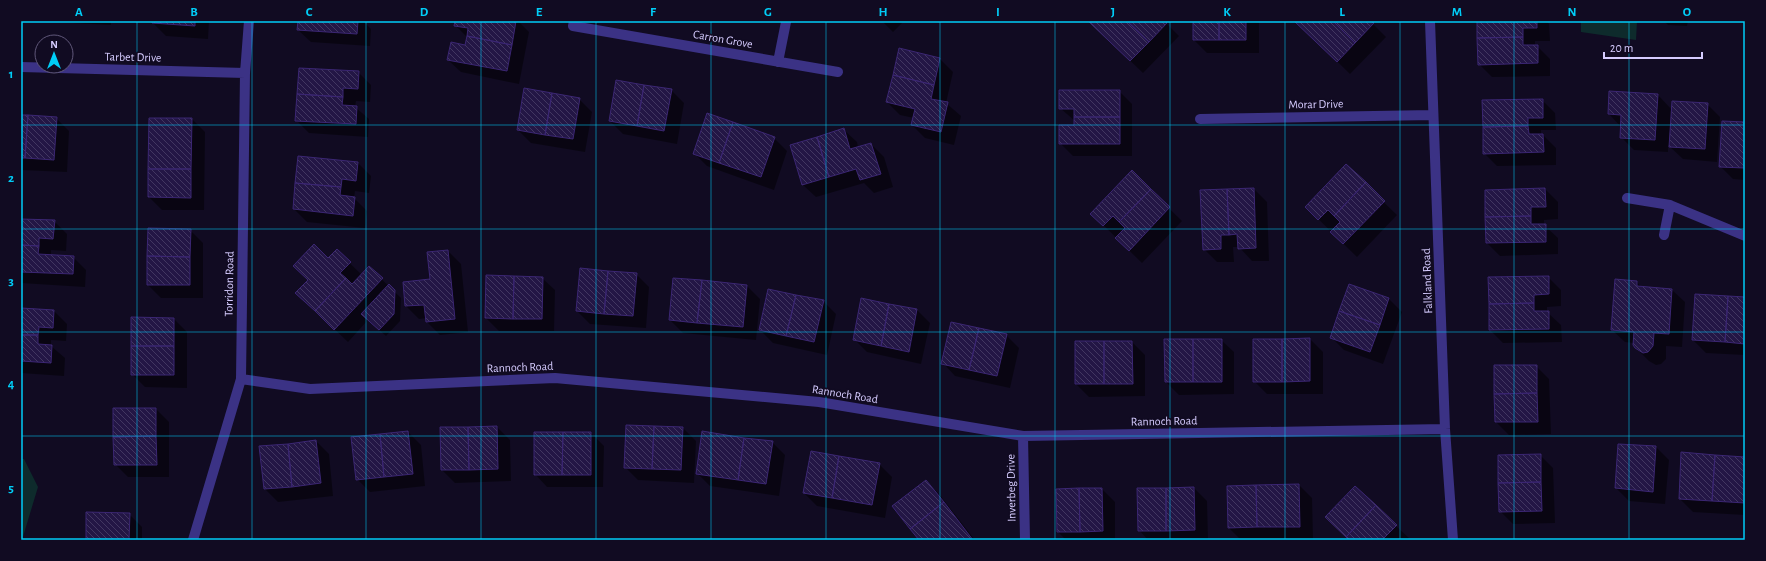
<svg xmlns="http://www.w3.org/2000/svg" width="1766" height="561" font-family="'Alegreya Sans',sans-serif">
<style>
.green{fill:#0e2b2c}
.shadow{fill:#0007}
.building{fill:url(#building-back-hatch);stroke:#3b2673}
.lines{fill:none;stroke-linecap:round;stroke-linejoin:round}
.minor{stroke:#3b3285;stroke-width:10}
.grid{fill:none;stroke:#00cdf7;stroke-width:1;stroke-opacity:0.55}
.labels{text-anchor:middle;stroke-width:3.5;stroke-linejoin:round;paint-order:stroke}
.street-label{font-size:12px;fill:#d6ccff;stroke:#110b22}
.neatline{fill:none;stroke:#00cdf7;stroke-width:1.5}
.grid-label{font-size:13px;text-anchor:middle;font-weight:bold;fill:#00cdf7}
</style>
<defs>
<pattern id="building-back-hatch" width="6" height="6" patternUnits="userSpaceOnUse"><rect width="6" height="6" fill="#231645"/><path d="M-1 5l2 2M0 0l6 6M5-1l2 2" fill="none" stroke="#423761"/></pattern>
</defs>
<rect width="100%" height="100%" fill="#110b22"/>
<!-- green -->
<path class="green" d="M1581,21H1637L1636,40L1581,32Z
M21,459H24L38,487L22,540H21Z"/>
<!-- shadow -->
<path class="shadow" d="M36,21H111V25Z
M153,21H209L208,39L166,36L153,23Z
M299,21H363L371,29L370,46L311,42L298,30Z
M456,21H518L529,32L519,84L461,72L448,60L466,46L468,38L455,25Z
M882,21H904L893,32Z
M1089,21H1164L1179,36L1143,73Z
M1194,21H1259V53H1207L1194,40Z
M1296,21H1370L1386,37L1350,74Z
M1478,21H1547L1549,24L1550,41H1535V46H1537L1550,59V76L1492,77L1479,64Z
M1664,21H1688L1687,26L1668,25Z
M900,49L940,59L953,72L946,103L961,116L954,145L925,138L912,125L914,118L900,115L887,102Z
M358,72L371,85L370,102L356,101L355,107L369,119L368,137L309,133L296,120Z
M671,90L684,103L677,144L623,134L610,121Z
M1119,91L1132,104V156H1073L1060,143L1075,126V121L1060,108Z
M1658,95L1672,110L1707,104L1720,117L1717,162L1683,159L1668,145V152L1634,150L1621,137V127L1609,114Z
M579,99L592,112L585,152L531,143L518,130Z
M1542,100L1555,113L1556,130H1541V135H1543L1556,148V165L1497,166L1484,153Z
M21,116L56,118L69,131L67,172L21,170Z
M150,119H192L205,132L204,210H162L149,197Z
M1745,123V180L1733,179L1720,166Z
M844,130L857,142L858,147L871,144L884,157L893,187L874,193L864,183L816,197L803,185Z
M774,138L787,151L774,190L707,166L694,153Z
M358,163L371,176L369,193L355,191L354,198L367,211L365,228L307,222L294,209Z
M1346,166L1397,215L1357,257L1306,207Z
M1132,172L1182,221L1142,263L1092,214Z
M1254,189L1267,202L1269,261H1252L1239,247H1233L1234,262H1217L1204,249Z
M1545,189L1558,202V219L1544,220V225L1558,238V254L1500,256L1487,243Z
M21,220L54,221L67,234L66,251L51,250V256L73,257L86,270L85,287L21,283Z
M190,230L203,243V298H161L148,285Z
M337,251L362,275L369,267L401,298L400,321L386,336L368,320L348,342L310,306L329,259Z
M448,251L461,264L468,332L440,335L427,322V318L419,319L406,306L404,283L431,280Z
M636,274L649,287L646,328L590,324L577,311Z
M487,276L542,278L555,290L554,331H499L486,318Z
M1548,277L1561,290V306L1547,307V312L1561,325L1562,342L1503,343L1490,330L1489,278Z
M1637,282L1642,288L1672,290L1685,302L1682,347L1666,346V359L1661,364L1656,365L1649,361L1636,348L1634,343L1625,342L1612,330Z
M1349,285L1389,299L1402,312L1383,364L1344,350L1331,337Z
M747,286L760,299L756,340L683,333L670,320Z
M1745,298V355L1706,353L1693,340Z
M862,299L917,310L930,323L921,364L867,352L854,339Z
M823,301L836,314L827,355L773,343L760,330Z
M21,309L54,311L67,324L66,341L51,340V346L65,358L64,376L21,373Z
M174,319L187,332V388L145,387L132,374Z
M1006,335L1019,348L1010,388L955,376L943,363Z
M1310,339L1323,352V394H1267L1254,381V340Z
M1221,340L1234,352V394L1179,395L1166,382Z
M1132,342L1145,355V396L1089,397L1076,384Z
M1495,366H1536L1549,379L1551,434L1509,435L1496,422Z
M156,409L169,422V477H128L115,464Z
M497,427L510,440L511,481L455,483L442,470Z
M683,428L696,441L694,483L638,480L625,467Z
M408,432L421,445L425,486L370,492L357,479Z
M591,433L604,446L603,487H547L535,474Z
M316,441L329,454L333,496L278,502L265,489Z
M772,442L785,455L779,496L710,486L697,473Z
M1619,445L1656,447L1669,460L1665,504L1629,501L1616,488Z
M1540,455L1553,468L1555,523L1513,524L1500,511Z
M1745,458V515L1693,512L1680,499Z
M879,464L892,477L885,518L817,506L804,493Z
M926,481L939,494L975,540H920Z
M1299,485L1312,498L1313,539L1241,540L1229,528Z
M1194,488L1207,501L1208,540H1148L1139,530L1138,489Z
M1102,489L1115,502V540H1066L1058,532Z
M129,514L142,527V540H87Z
M1396,526L1409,538L1407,540H1350Z"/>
<!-- building -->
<path class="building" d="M152,21H195V26L152,23Z
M298,21H358L357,34L297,30Z
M455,21H516L512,45L467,36L468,28L454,26Z
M1088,21H1127L1149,42L1130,61Z
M1127,21H1165L1167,23L1149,42Z
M1193,21H1219V40H1193Z
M1219,21H1246V40H1219Z
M1294,21H1333L1355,43L1337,62Z
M1333,21H1372L1374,23L1355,43Z
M1477,21H1537V28H1523V37L1477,38Z
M467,36L512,45L507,71L447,60L451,42L465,45Z
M1523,37V45H1538V63L1478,65L1477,38Z
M899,48L940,58L934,85L893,75Z
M299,68L359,71L358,89L343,88V97L297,94Z
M893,75L934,85L931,99L948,102L941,132L911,125L915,109L886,102Z
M616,80L644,85L637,126L609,121Z
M644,85L672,89L664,131L637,126Z
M524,88L552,93L545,135L517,130Z
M1059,90H1120V117H1074V109H1059Z
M1609,91L1658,94L1655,140L1620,138L1621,115L1608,114Z
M552,93L580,98L573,139L545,135Z
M297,94L343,97L342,105L357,106L356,124L295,121Z
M1543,99V118H1528V126L1483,127L1482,100Z
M1672,101L1708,103L1705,149L1669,147Z
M707,113L733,122L719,163L693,154Z
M21,115H28L25,158H21Z
M28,115L57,117L54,160L25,158Z
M1074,117H1120V144H1059V125H1074Z
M149,118H192L191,169H148Z
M1722,121L1745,122V168L1719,167Z
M733,122L775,137L761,177L719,163Z
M1528,126L1529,134H1543L1544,152L1483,154V127Z
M844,128L850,149L871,143L881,174L860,180L856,169L829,177L817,137Z
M817,137L829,177L802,185L790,145Z
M298,156L358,162L356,181L342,179L341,187L295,183Z
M1346,164L1366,182L1334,216L1328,210L1318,220L1305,207Z
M148,169H191V198L148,197Z
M1132,170L1151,189L1119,222L1113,216L1103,226L1090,214Z
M1366,182L1385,201L1343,244L1330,232L1340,222L1334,216Z
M295,183L341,187L340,195L355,197L353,216L293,209Z
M1254,188L1256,248L1238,249L1237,234L1229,235L1227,189Z
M1545,188L1546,207H1531V216L1485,217V190Z
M1151,189L1170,207L1129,251L1115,238L1125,228L1119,222Z
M1227,189L1229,235H1221V249L1203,250L1200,190Z
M1531,216V224H1546V242L1486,243L1485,217Z
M21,219L55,220L53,239L39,238V246L21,245Z
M148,228L191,229L190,257L147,256Z
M314,244L328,258L337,249L351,262L340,273L346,278L315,311L295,293L308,280L293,266Z
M21,245L39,246L38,254L74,256L73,274L21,272Z
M448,250L455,319L426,322L424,305L405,306L403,282L430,279L427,252Z
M147,256L190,257V285H147Z
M369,266L383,278L334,330L315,311L346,278L352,284Z
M580,268L608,271L604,314L576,311Z
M608,271L637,273L633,316L604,314Z
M486,275L514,276L513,319L485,318Z
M514,276L543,277L542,319H513Z
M1549,276V294L1534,295V303L1489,304L1488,277Z
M673,278L702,280L697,323L669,320Z
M1615,279L1637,281V286L1672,289L1669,334L1654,333L1653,346L1648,352L1643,353L1635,348L1633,345L1634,332L1611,330Z
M702,280L747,285L743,327L697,323Z
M389,284L395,290L394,314L379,330L361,314Z
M1349,284L1389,298L1380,325L1339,311Z
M768,289L796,295L786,336L759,330Z
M1695,294L1728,296L1725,342L1692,340Z
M796,295L824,300L814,342L786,336Z
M1728,296L1745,297V344L1725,342Z
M861,298L889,304L881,346L853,340Z
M1534,303V311H1549V329L1489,330V304Z
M889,304L917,309L909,352L881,346Z
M21,308L54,310L53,328L39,327L38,335H21Z
M1339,311L1380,325L1370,352L1330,338Z
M131,317L174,318V346H131Z
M951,322L979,328L969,370L941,364Z
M979,328L1007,334L997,376L969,370Z
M21,335H38V344L52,345L51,363L21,361Z
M1310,338V381L1282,382V339Z
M1164,339H1193V382H1165Z
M1193,339H1222V382H1193Z
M1253,339H1282V382H1253Z
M1075,341H1104V384H1075Z
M1104,341H1132L1133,384H1104Z
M131,346H174V375H131Z
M1494,365H1537V393L1494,394Z
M1537,393L1538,422H1495L1494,394Z
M113,408H156V436L113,437Z
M626,425L654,426L652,469L624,468Z
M497,426L498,469L469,470L468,427Z
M654,426L683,427L681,470L652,469Z
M440,427H468L469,470H441Z
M408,431L413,474L384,477L380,434Z
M702,431L744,438L738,480L696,474Z
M534,432H563L562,475H534Z
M563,432H591V475H562Z
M380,434L384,477L356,480L351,437Z
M156,436L157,465H114L113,437Z
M744,438L773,441L766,484L738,480Z
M316,440L321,483L292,487L288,444Z
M288,444L292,487L264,489L259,446Z
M1618,444L1656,446L1653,492L1615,488Z
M811,451L839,456L832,498L803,493Z
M1681,452L1715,455L1712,501L1679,499Z
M1541,454V482L1498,483V455Z
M1715,455L1745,457V503L1712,501Z
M839,456L880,463L872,505L832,498Z
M926,480L944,502L910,529L892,506Z
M1541,482L1542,511L1499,512L1498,483Z
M1299,484L1300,527H1257L1256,485Z
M1256,485L1257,527L1228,528L1227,486Z
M1355,486L1376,505L1346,537L1325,517Z
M1194,487L1195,530L1166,531V488Z
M1079,488L1080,532H1057L1056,489Z
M1079,488H1102L1103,531L1080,532Z
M1137,488H1166V531H1138Z
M944,502L973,540H919L910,529Z
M1376,505L1397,525L1382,540H1349L1346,537Z
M86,512L130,513L129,540H86Z"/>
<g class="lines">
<!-- minor -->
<path class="minor" d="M574,21L573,26L838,72
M1430,21L1445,429L1453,540
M778,62L786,22
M21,67L245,73
M1200,119L1433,115
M1627,198L1670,205L1745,236
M1664,235L1670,205
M241,379L310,389L555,378L819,402L1023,436L1445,429
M1023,436L1025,540
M193,540L241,379L245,73L249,21"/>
</g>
<!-- grid -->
<path class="grid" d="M137,21V540M252,21V540M366,21V540M481,21V540M596,21V540M711,21V540M826,21V540M940,21V540M1055,21V540M1170,21V540M1285,21V540M1400,21V540M1514,21V540M1629,21V540M21,125H1745M21,229H1745M21,332H1745M21,436H1745"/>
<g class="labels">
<!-- street labels -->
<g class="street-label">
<text transform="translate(723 39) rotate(10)" y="4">Carron Grove</text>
<text transform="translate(133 57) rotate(1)" y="4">Tarbet Drive</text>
<text transform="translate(1316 104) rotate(-1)" y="4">Morar Drive</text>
<text transform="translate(1427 281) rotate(-92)" y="4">Falkland Road</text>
<text transform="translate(229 284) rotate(-89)" y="4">Torridon Road</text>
<text transform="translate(520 367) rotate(-2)" y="4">Rannoch Road</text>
<text transform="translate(845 394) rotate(9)" y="4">Rannoch Road</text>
<text transform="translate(1164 421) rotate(-1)" y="4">Rannoch Road</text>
<text transform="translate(1011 488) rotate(-91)" y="4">Inverbeg Drive</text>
</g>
</g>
<!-- border -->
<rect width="1766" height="561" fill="none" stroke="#110b22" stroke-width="44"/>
<!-- north arrow -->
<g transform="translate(54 54)"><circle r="19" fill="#110b22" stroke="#60587a"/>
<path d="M0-3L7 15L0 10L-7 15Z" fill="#00cdf7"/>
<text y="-6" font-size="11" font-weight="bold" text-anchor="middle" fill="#d6ccff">N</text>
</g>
<!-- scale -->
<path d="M1604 52v6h98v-6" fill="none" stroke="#d6ccff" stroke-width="2"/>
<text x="1610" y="52" font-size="12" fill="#d6ccff" stroke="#110b22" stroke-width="3" paint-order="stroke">20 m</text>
<rect x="22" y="22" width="1722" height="517" class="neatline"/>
<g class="grid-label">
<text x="79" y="16">A</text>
<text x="194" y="16">B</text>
<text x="309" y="16">C</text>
<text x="424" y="16">D</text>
<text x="539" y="16">E</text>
<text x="653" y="16">F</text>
<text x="768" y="16">G</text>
<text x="883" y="16">H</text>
<text x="998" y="16">I</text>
<text x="1113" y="16">J</text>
<text x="1227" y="16">K</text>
<text x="1342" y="16">L</text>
<text x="1457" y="16">M</text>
<text x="1572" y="16">N</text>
<text x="1687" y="16">O</text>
<text x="11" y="78">1</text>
<text x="11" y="182">2</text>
<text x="11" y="285">3</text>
<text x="11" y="388">4</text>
<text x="11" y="492">5</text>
</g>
</svg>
